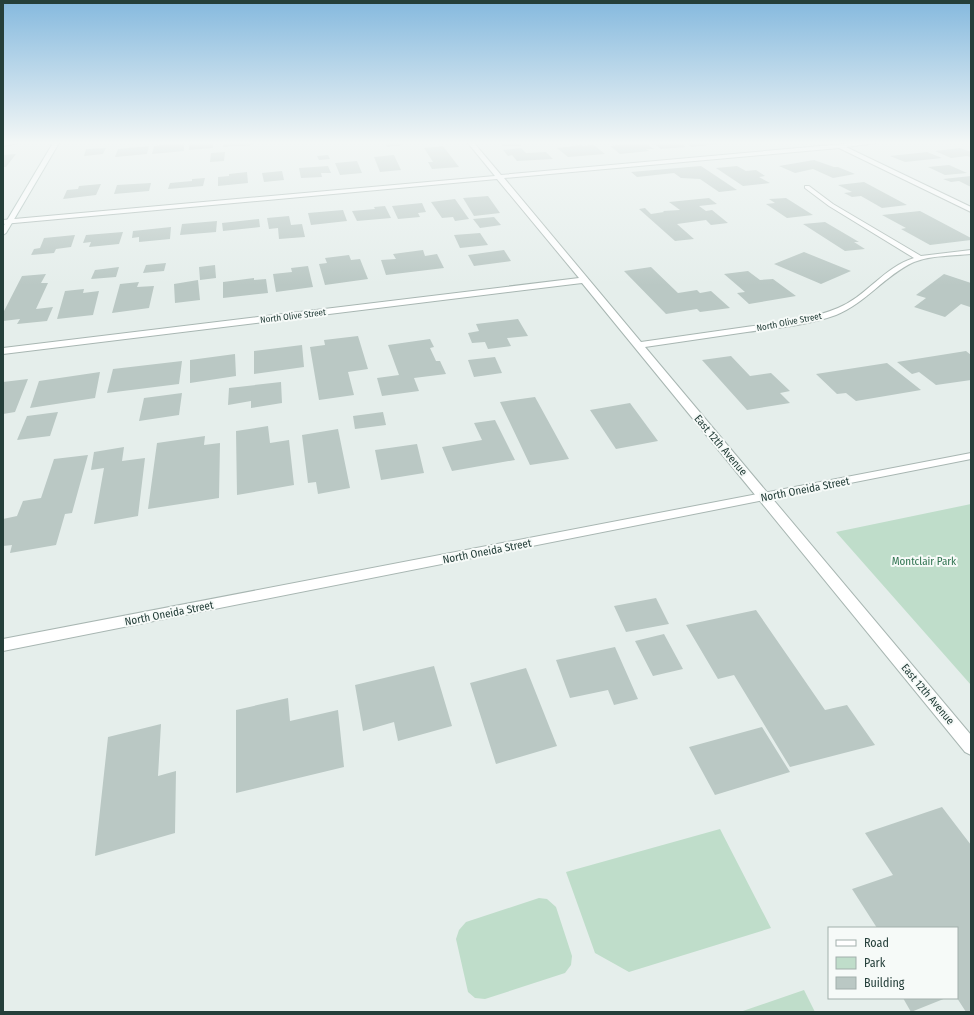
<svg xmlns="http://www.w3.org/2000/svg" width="974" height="1015" font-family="'Fira Sans Condensed',sans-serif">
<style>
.green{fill:#bfddca}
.building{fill:#bac8c4}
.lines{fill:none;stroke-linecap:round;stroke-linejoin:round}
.minor-casing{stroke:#a8b6b2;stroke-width:2}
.tertiary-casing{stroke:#a8b6b2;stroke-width:2}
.secondary-casing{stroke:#a4b9b4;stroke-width:2}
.minor{fill:#fff;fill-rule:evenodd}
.tertiary{fill:#fff;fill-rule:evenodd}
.secondary{fill:#fff;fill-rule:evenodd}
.labels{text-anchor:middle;stroke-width:4;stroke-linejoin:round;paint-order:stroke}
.far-street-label{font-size:9px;fill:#253f3a;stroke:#f6faf8}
.street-label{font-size:11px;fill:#253f3a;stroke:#f6faf8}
.park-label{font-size:11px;fill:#317451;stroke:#f6faf8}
</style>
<rect width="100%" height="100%" fill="#e5eeeb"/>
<!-- green -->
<path class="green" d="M971,504V685L836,532Z
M720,829L771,928L629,972L595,953L566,872Z
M539,898L547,899L556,907L572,956L571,965L565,973L485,999L475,998L468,992L456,939L459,930L466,922Z
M804,990L815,1012H740Z"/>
<!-- building -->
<path class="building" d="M184,143V151L152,154L154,146Z
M189,143H213V148L189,150Z
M224,143H254V145L223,147Z
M385,143H401L403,145L387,147Z
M501,143H520L521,146H502Z
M645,143L654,149H646L649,151L620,154L610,146Z
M653,143H680L686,147L661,149Z
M686,143H716V144L692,147Z
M581,145L584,146L594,145L605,154L568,157L557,148Z
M149,146L147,154L115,157L118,149Z
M443,146L459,167L432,169L428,162H433L424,148Z
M106,148L103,154L84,156L86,149Z
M521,148L526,153L546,152L553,159L517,161L512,155L508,156L503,150Z
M960,148L971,152V157L967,156L951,158L935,151Z
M225,152L224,161L210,162L211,153Z
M927,152L942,158L905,162L890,156Z
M16,154L6,167H3V155Z
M328,155L330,159L319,160L317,156Z
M394,155L401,170L380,172L374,157Z
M814,160L834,167H838L855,174L833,178L813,169L795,173L779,166Z
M357,161L362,173L340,175L335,163Z
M949,165L967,173L945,175L928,167Z
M328,166L331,173H321L322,177L301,178L299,168Z
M701,166L737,190L719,192L700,179L681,178L674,173L637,177L631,172Z
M737,166L746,171L756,170L765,176L759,177L770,183L743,186L716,168Z
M282,171L284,180L264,182L262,173Z
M247,172L248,183L218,186V177L229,176V174Z
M971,176V187L959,181L951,182L943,179Z
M205,178L203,186L168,189L170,183L192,181V179Z
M864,182L907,205L882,208L861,196L852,197L844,193L852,192L838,185Z
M151,183L149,191L114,194L117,185Z
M101,184L96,195L63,199L67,190L78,189L79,186Z
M488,196L500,213L474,216L463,198Z
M709,198L717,204L699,206L706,211L712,210L728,223L711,225L706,220L677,224L694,239L675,241L639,209L645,208L651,214L664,212L663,211L680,210L669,202Z
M786,198L813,215L787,218L766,204L775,203L769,199Z
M455,199L469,219L455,221L453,217L442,218L431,202Z
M422,203L426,212L418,213L420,217L398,219L392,206Z
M385,206L391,218L357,221L352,211L375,209L374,207Z
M343,210L347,221L311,225L308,213Z
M920,211L971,238V240L930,245L901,229L906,228L882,215Z
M289,216L291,225L302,224L305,237L279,239L278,228L269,229L267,218Z
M494,217L501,225L480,228L473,219Z
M259,219L260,227L223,231L222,223Z
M217,221L216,232L180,235L182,224Z
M825,222L859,242H854L865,249L845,251L803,224Z
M171,227L170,239L139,242V237L132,238L133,231Z
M123,232L119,244L89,247L91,242L83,243L86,235Z
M480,233L488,245L460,248L454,235Z
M75,235L71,247L56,249L54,253L31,255L34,249L40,248L44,238Z
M423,250L425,256L437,254L444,268L386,275L381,260L396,259L393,254Z
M504,250L511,261L474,266L468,255Z
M804,252L851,271L821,284L774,264Z
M349,255L351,260L360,259L368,279L325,285L319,264L327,263L325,258Z
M166,263L164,271L143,273L146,265Z
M215,265L216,278L200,280L199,267Z
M308,266L313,287L276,292L273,274L292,272L291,268Z
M119,267L116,277L91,279L95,270Z
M651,267L678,293L697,290L700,293L711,291L730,308L700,312L697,309L666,314L624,271Z
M748,271L760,280L773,279L796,296L749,304L737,293L745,292L724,274Z
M46,274L41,283H48L36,309L53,307L47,321L17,324L20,319L3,321V313L22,276Z
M944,274L971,283V306L970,307L961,304L945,317L914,307L926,298L916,295Z
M254,278V280L266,279L268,293L223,298V282Z
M198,280L200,300L175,303L174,284Z
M139,282L137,287L154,286L149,308L112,313L120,284Z
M84,289L83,293L99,291L93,315L57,319L65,291Z
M518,319L528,336L507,338L511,346L488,349L485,342L472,343L468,333L479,331L476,324Z
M358,336L368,369L348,372L354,395L319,400L310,347L325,345L324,340Z
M430,339L434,347L430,348L436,361H440L446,374L414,378L419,391L382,396L377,378L399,375L388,345Z
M302,345L304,367L254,374V351Z
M966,351L971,355V380L936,385L919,372L912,374L897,362Z
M235,354L236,376L190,383V360Z
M731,356L750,376L771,373L790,391L780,393L790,403L747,410L702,360Z
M495,357L502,373L474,377L468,360Z
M182,361L179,384L107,393L113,369Z
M887,363L921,390L856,401L846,393L837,394L816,374Z
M100,372L95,398L30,408L39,381Z
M28,379L15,412L3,414V382Z
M281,382L282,403L251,408V401L228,405L229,388Z
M182,393L179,415L139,421L144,398Z
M535,397L569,459L530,465L500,402Z
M630,403L658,441L616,449L590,410Z
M58,412L50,436L17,440L27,416Z
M383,412L386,425L355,429L353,416Z
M495,420L515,460L452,471L442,447L482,440L474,423Z
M268,426L270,443L289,440L294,485L237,495L236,431Z
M338,429L350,488L318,494L316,482L308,483L302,435Z
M205,436L204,445L220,443L219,498L148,509L157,443Z
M417,444L424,473L381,480L375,450Z
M124,447L122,461L145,458L138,516L94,524L104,468L91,470L94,452Z
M88,455L72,513L65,514L56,545L10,553L12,545L3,546V519L17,516L23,501L41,498L54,459Z
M656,598L669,624L626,632L614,606Z
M756,610L825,710L847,705L875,745L790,767L734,675L718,679L686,625Z
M664,634L683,669L653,676L635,641Z
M615,647L638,699L614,705L608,690L570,698L556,660Z
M434,666L452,726L398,741L394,722L363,731L355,685Z
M526,668L557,746L496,764L470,683Z
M288,698L290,721L338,710L344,767L236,793V710Z
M161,724L158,776L176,771L175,833L95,856L108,737Z
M762,727L790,772L715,795L689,747Z
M942,807L971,845V1012H966L957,998V928H877L852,889L893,875L865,833Z
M903,998H946L911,1012Z"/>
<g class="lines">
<!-- minor casing -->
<g class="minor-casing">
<path id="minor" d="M3,143H18L3,146Z
M468,143H474L501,175L854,143H876L846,147L971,207V212L969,211L839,148L504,178L641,342C676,337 711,332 746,327C778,323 809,320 838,308C867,296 884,267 914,258L829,206L805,188V186H809L833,204L921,256L971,250V254C952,256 932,255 914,262C885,275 866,303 836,315C808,325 777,328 747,332C713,337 679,342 645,347L971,735V755L965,752L582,283L3,354V348L579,278L497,179L3,224V220L495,176Z"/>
</g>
<!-- tertiary casing -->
<g class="tertiary-casing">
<path id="tertiary" d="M971,453V459L3,651V639Z"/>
</g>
<!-- secondary casing -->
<g class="secondary-casing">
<path id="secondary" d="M53,143H59L6,233L3,235V227Z"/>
</g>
<!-- minor -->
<use href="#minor" class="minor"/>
<!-- tertiary -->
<use href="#tertiary" class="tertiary"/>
<!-- secondary -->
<use href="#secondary" class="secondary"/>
</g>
<!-- sky -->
<linearGradient id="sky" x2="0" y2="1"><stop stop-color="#85b9de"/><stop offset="0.5" stop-color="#f3f7f6"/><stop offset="1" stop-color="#f3f7f6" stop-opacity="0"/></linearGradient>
<rect width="974" height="285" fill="url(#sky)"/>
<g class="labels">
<!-- far-street labels -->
<g class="far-street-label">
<text transform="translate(293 316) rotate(-7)" y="3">North Olive Street</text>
<text transform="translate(789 322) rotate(-11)" y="3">North Olive Street</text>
</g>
<!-- street labels -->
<g class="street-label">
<text transform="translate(721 445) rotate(50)" y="4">East 12th Avenue</text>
<text transform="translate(805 489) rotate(-11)" y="4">North Oneida Street</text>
<text transform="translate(487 551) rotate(-11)" y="4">North Oneida Street</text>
<text transform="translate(169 613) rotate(-11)" y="4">North Oneida Street</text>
<text transform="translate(928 694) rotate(50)" y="4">East 12th Avenue</text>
</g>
<!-- park labels -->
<g class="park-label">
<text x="924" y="565">Montclair Park</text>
</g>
</g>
<!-- border -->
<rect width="974" height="1015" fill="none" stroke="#253f3a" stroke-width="8"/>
<!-- legend -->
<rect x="828" y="927" width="130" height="72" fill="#f6faf8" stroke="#a2afac"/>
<rect x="836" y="940" width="20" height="6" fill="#ffffff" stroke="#a2afac"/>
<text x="864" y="947" font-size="12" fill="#253f3a">Road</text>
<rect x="836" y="957" width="20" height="12" fill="#bfddca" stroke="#a2afac"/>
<text x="864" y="967" font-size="12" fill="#253f3a">Park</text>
<rect x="836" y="977" width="20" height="12" fill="#bac8c4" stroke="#a2afac"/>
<text x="864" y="987" font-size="12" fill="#253f3a">Building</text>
</svg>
